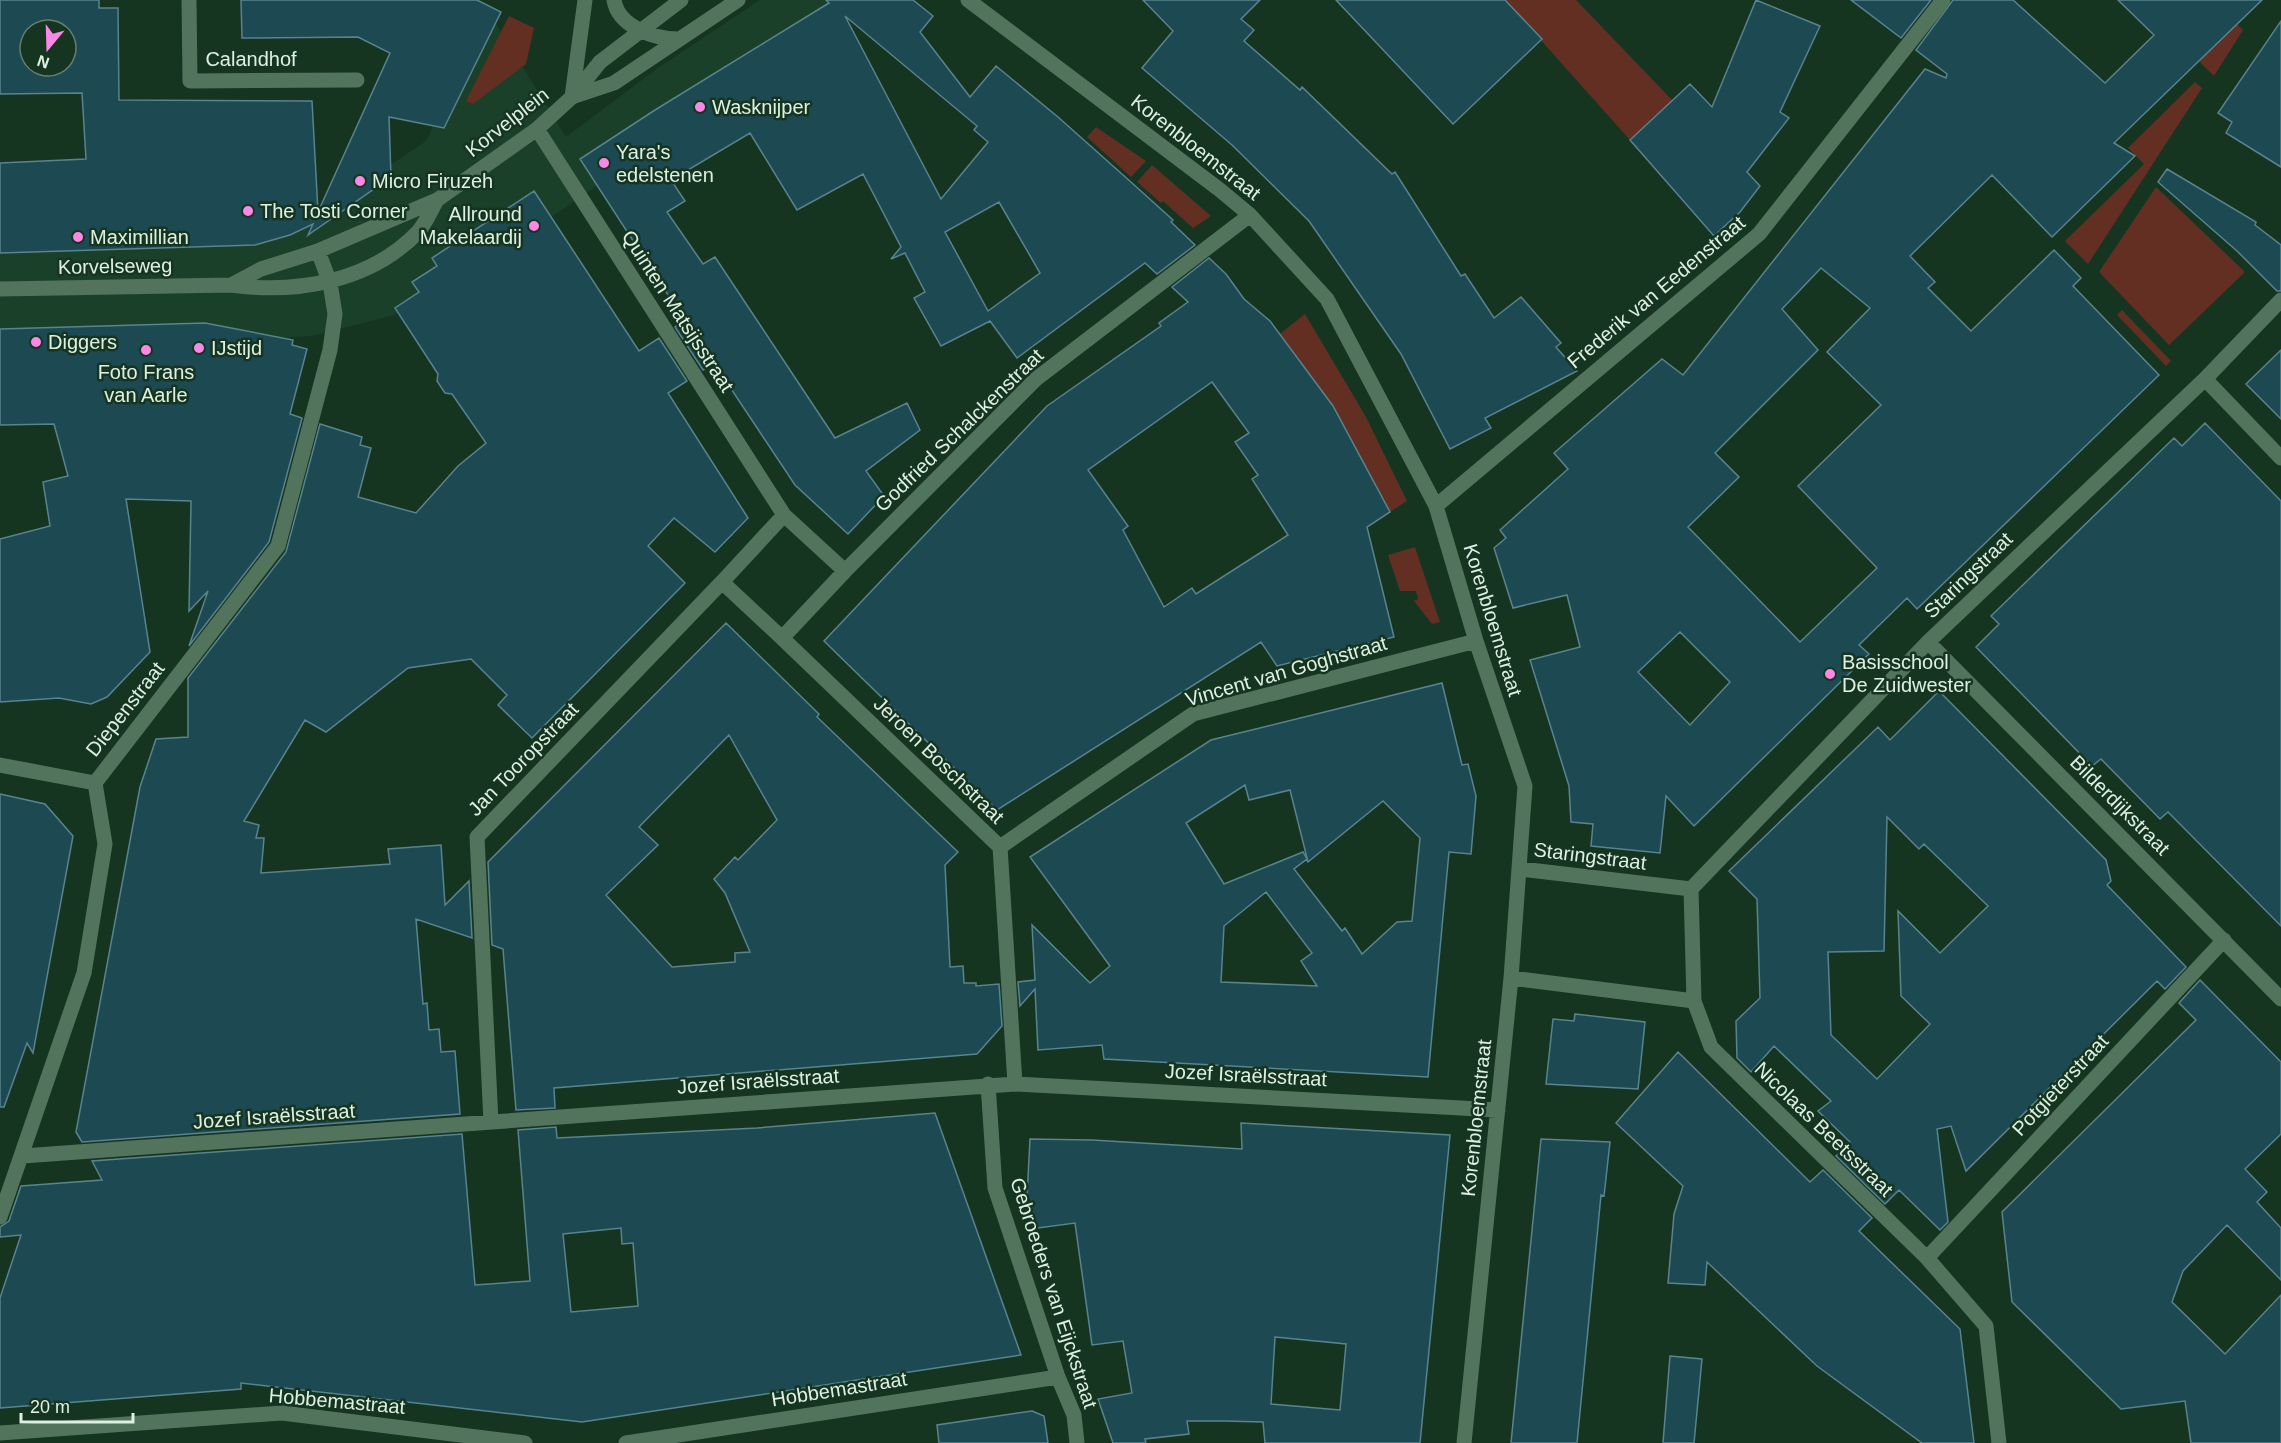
<svg xmlns="http://www.w3.org/2000/svg" width="2281" height="1443" font-family="Arial,sans-serif">
<style>
.built{fill:#1a4029}
.green{fill:#632f23}
.building{fill:#1c4952;stroke:#58848f;stroke-width:1.5;fill-rule:evenodd}
.lines{fill:none;stroke-linecap:round;stroke-linejoin:round}
.minor{stroke:#52745d;stroke-width:15}
.poi-dot{fill:#fb87e6;stroke:#163521;stroke-width:2}
.labels{text-anchor:middle;stroke-width:5;stroke-linejoin:round;paint-order:stroke}
.street-label{font-size:20px;fill:#def0e3;stroke:#163521}
.poi-label{font-size:20px;fill:#def0e3;stroke:#163521;text-anchor:start}
</style>
<rect width="100%" height="100%" fill="#163521"/>
<!-- built -->
<path class="built" d="M760,0H871L538,226L394,315L312,336L0,354V246L234,242L337,201L426,141L488,11L566,137L658,68Z"/>
<!-- green -->
<path class="green" d="M1505,0H1576L1673,101L1630,140Z
M509,16L534,28L526,64L473,104L466,101Z
M2237,24L2243,30L2214,76L2199,61Z
M2195,82L2202,88L2088,264L2065,241L2144,164L2128,148Z
M1096,127L1146,161L1131,177L1087,137Z
M1152,165L1211,216L1193,228L1163,201L1161,203L1137,182Z
M2156,187L2245,272L2169,345L2099,272Z
M2122,310L2171,361L2166,366L2117,315Z
M1305,314L1366,417L1407,501L1390,512L1335,411L1280,334Z
M1415,547L1440,622L1432,624L1414,601L1418,599L1416,591H1400L1388,555Z"/>
<!-- building -->
<path class="building" d="M0,0H99V8H118L119,100L312,101L318,212L390,53L358,37L242,38L241,0H477L501,12L444,128L389,117L391,177L308,235L313,224L290,235L255,245L0,253V163L86,159L82,93L0,94ZM30,30H66V66H30Z
M826,0H913L933,16L920,32L970,97L996,66L1058,117L1132,183L1173,220L1171,222L1195,245L1157,274L1145,263L1017,358L990,321L941,346L914,298L925,292L905,253L891,259L901,247L863,174L797,210L750,133L671,180L685,201L667,212L703,264L715,257L835,438L907,403L920,430L866,471L884,496L848,534L795,485L714,363L703,370L675,327L685,321L580,159L655,110L829,3ZM845,16L977,126L974,130L988,142L941,199ZM999,202L1040,273L988,311L945,232Z
M1143,0H1260L1241,19L1254,30L1244,41L1300,90L1302,87L1392,174L1395,172L1461,276L1465,274L1494,318L1521,297L1561,343L1556,347L1577,371L1485,418L1491,428L1450,449L1401,354L1309,221L1232,145L1142,68L1173,31Z
M1336,0H1505L1542,39L1453,124Z
M1756,0L1820,26L1780,112L1789,118L1747,172L1760,186L1740,212L1714,236L1630,140L1690,84L1712,107Z
M1851,0H1931L1901,38Z
M1953,0H2013L2105,83L2154,35L2118,0H2262L2114,143L2135,156L2052,237L1992,175L1910,256L1935,282L1928,288L1971,331L2054,250L2081,278L2073,286L2159,375L1917,609L1907,598L1859,645L1869,654L1694,826L1666,796L1660,853L1591,846L1593,824L1571,822L1569,786L1530,660L1580,647L1567,595L1513,608L1494,548L1506,538L1500,530L1568,469L1554,453L1662,359L1683,375L1925,69L1946,78L1947,74L1916,50ZM1821,268L1870,308L1827,352L1881,405L1798,486L1877,568L1800,642L1688,527L1739,477L1715,453L1818,350L1782,309ZM1680,632L1730,682L1690,725L1638,672Z
M2281,21V167L2226,133L2232,122L2218,113Z
M2167,169L2256,222L2255,225L2281,245V291H2277L2237,251L2158,182Z
M534,191L639,351L659,338L687,381L668,393L748,518L715,552L674,518L648,546L685,583L532,738L498,705L507,695L471,659L408,668L326,732L305,720L244,821L259,825L256,838H264L261,873L390,864L388,849L441,845L445,905L469,881L472,938L416,919L423,1004L427,1003L429,1030L439,1029L441,1052L455,1051L460,1114L82,1142L76,1132L140,787L156,739L188,737V678L286,552L320,424L362,437L360,445L371,448L358,497L416,513L458,466L486,443L452,394L445,393L437,381L438,374L395,308L419,292L412,282L437,266L432,258Z
M1209,258L1226,274L1244,299L1270,321L1333,406L1390,512L1367,527L1394,637L1277,666L1261,642L997,810L824,641L1047,406L1161,326L1159,323L1188,302L1172,287ZM1212,382L1249,433L1235,442L1258,475L1252,479L1288,535L1196,594L1192,588L1164,607L1123,530L1128,526L1088,470Z
M205,323L293,340L292,345L307,349L290,414L302,418L269,542L189,646L208,591L189,611L191,501L126,499L150,652L107,697L91,704L59,698L0,702V539L50,526L43,482L68,476L54,424L0,425V329Z
M2281,350V419L2246,384Z
M2205,423L2281,501V926L2168,812L2160,819L2101,759L2092,766L1976,647L1999,624L1991,616L2174,438L2182,446Z
M726,623L819,714L817,717L958,852L945,865L950,967L963,966L964,983H976V986L999,984L1002,1026L977,1054L554,1088L555,1108L516,1110L503,949L492,945L488,862ZM729,735L777,820L738,860L735,857L714,879L725,893L750,952L735,953V962L672,967L606,895L658,845L639,827Z
M1442,683L1462,765L1468,764L1476,796L1471,854L1449,852L1428,1077L1104,1059L1102,1045L1038,1050L1035,989L1020,1006L1018,982L1035,980L1032,925L1090,983L1110,966L1030,857L1211,740ZM1245,785L1249,800L1290,790L1308,862L1383,801L1420,838L1412,921L1397,922L1362,954L1345,928L1342,931L1294,869L1307,859L1303,852L1224,884L1186,823ZM1266,892L1312,953L1301,961L1317,986L1221,982L1224,926Z
M1939,691L2106,860L2111,881L2107,885L2186,967L2165,989L2157,981L1966,1171L1951,1126L1937,1129L1948,1222L1940,1230L1899,1190L1885,1204L1836,1156L1850,1142L1818,1111L1831,1101L1774,1046L1751,1072L1737,1058L1736,1021L1760,998L1757,899L1729,871L1878,727L1890,740ZM1887,817L1919,849L1924,844L1988,906L1940,953L1898,911L1901,996L1930,1024L1877,1079L1831,1035L1828,952L1884,951Z
M0,794L45,804L73,836L33,1053L27,1043L4,1107H0Z
M2200,980L2281,1062V1134L2245,1169L2267,1192L2257,1202L2281,1228V1280L2227,1225L2183,1271L2172,1302L2225,1354L2281,1295V1443H2191L2185,1401L2121,1409L2012,1302L2002,1212L2196,1020L2179,1003Z
M1575,1014L1645,1022L1638,1089L1546,1084L1553,1019L1574,1021Z
M1678,1052L1810,1182L1823,1170L1872,1218L1859,1231L1960,1329L1974,1443H1922L1817,1366L1707,1262L1705,1285L1668,1283L1674,1214L1683,1186L1616,1123Z
M935,1113L1021,1355L582,1422L241,1383V1389L0,1408V1298L21,1235L0,1237V1227L9,1221L21,1186L102,1180L92,1161L462,1134L475,1285L530,1281L518,1130L556,1127L557,1138L757,1128ZM621,1228L622,1244L633,1243L638,1306L571,1312L563,1234Z
M1241,1123L1450,1135L1420,1443H1265L1263,1422L1224,1421H1187L1189,1434L1145,1439L1146,1443H1113L1098,1399L1132,1393L1123,1341L1092,1345L1075,1223L1038,1228L1027,1197L1030,1139L1092,1140L1242,1149ZM1275,1337L1346,1344L1340,1410L1271,1404Z
M1541,1139L1610,1142L1604,1196L1601,1195L1577,1443H1511Z
M1670,1356L1702,1359L1694,1443H1663Z
M1032,1411L1044,1416L1048,1443H939L937,1425Z"/>
<g class="lines">
<!-- minor -->
<path class="minor" d="M189,0L190,81L357,80
M614,0C618,27 655,39 678,39
M968,0L1220,190L1250,215L1327,299L1436,506L1476,641L1525,786L1511,978L1464,1443
M572,97L614,83L738,0
M572,97L585,0
M537,129L784,515
M231,285L261,269L318,251L437,200L537,129L572,97L600,62L681,0
M0,289L231,285C296,294 370,282 418,232C426,223 431,210 437,200
M2205,379L2281,458
M1436,506L1759,234L1943,0
M845,571L784,515L722,582L782,638L845,571L1036,379L1250,215
M782,638L1000,847L1015,1084
M1928,642L2281,999
M0,765L95,783
M1000,847L1193,714L1476,641
M1521,869L1691,889
M1511,978L1694,1001L1711,1047L1927,1258L1986,1326L1999,1443
M1694,1001L1691,889L1928,642L2205,379L2281,300
M988,1084L995,1188L1058,1377L1074,1415L1077,1443
M491,1122L477,837L722,582
M23,1156L1015,1084L1498,1110
M0,1217L84,973L105,844L95,783L278,546L330,350L335,314L330,283L318,251
M1927,1258L2224,940
M0,1433L282,1413L525,1443
M626,1443L1058,1377"/>
</g>
<!-- markers -->
<g class="poi-dot">
<circle cx="700" cy="107" r="6"/>
<circle cx="604" cy="163" r="6"/>
<circle cx="360" cy="181" r="6"/>
<circle cx="248" cy="211" r="6"/>
<circle cx="534" cy="226" r="6"/>
<circle cx="78" cy="237" r="6"/>
<circle cx="36" cy="342" r="6"/>
<circle cx="199" cy="348" r="6"/>
<circle cx="146" cy="350" r="6"/>
<circle cx="1830" cy="674" r="6"/>
</g>
<g class="labels">
<!-- street labels -->
<g class="street-label">
<text x="251" y="66">Calandhof</text>
<text transform="translate(507 122) rotate(-38)" y="7">Korvelplein</text>
<text transform="translate(1196 147) rotate(38)" y="7">Korenbloemstraat</text>
<text transform="translate(115 266) rotate(-1)" y="7">Korvelseweg</text>
<text transform="translate(1656 292) rotate(-40)" y="7">Frederik van Eedenstraat</text>
<text transform="translate(678 311) rotate(57)" y="7">Quinten Matsijsstraat</text>
<text transform="translate(959 430) rotate(-44)" y="7">Godfried Schalckenstraat</text>
<text transform="translate(1968 575) rotate(-44)" y="7">Staringstraat</text>
<text transform="translate(1493 620) rotate(73)" y="7">Korenbloemstraat</text>
<text transform="translate(1286 671) rotate(-16)" y="7">Vincent van Goghstraat</text>
<text transform="translate(125 709) rotate(-52)" y="7">Diepenstraat</text>
<text transform="translate(523 759) rotate(-46)" y="7">Jan Tooropstraat</text>
<text transform="translate(939 760) rotate(44)" y="7">Jeroen Boschstraat</text>
<text transform="translate(2120 805) rotate(45)" y="7">Bilderdijkstraat</text>
<text transform="translate(1590 856) rotate(7)" y="7">Staringstraat</text>
<text transform="translate(1246 1075) rotate(3)" y="7">Jozef Israëlsstraat</text>
<text transform="translate(758 1081) rotate(-4)" y="7">Jozef Israëlsstraat</text>
<text transform="translate(2060 1085) rotate(-47)" y="7">Potgieterstraat</text>
<text transform="translate(274 1116) rotate(-4)" y="7">Jozef Israëlsstraat</text>
<text transform="translate(1476 1118) rotate(-84)" y="7">Korenbloemstraat</text>
<text transform="translate(1824 1129) rotate(44)" y="7">Nicolaas Beetsstraat</text>
<text transform="translate(1054 1293) rotate(72)" y="7">Gebroeders van Eijckstraat</text>
<text transform="translate(839 1389) rotate(-9)" y="7">Hobbemastraat</text>
<text transform="translate(337 1401) rotate(5)" y="7">Hobbemastraat</text>
</g>
<!-- poi labels -->
<g class="poi-label">
<text x="712" y="114">Wasknijper</text>
<text x="616" y="159">Yara's<tspan x="616" dy="23">edelstenen</tspan></text>
<text x="372" y="188">Micro Firuzeh</text>
<text x="260" y="218">The Tosti Corner</text>
<text x="522" y="221" text-anchor="end">Allround<tspan x="522" dy="23">Makelaardij</tspan></text>
<text x="90" y="244">Maximillian</text>
<text x="48" y="349">Diggers</text>
<text x="211" y="355">IJstijd</text>
<text x="146" y="379" text-anchor="middle">Foto Frans<tspan x="146" dy="23">van Aarle</tspan></text>
<text x="1842" y="669">Basisschool<tspan x="1842" dy="23">De Zuidwester</tspan></text>
</g>
</g>
<!-- north arrow -->
<g transform="translate(48 48) rotate(199)"><circle r="28" fill="#163521" stroke="#66806f" stroke-width="1.5"/>
<path d="M0-4.5L10 22L0 15L-10 22Z" fill="#fb87e6"/>
<text y="-9" font-size="16" font-weight="bold" text-anchor="middle" fill="#def0e3">N</text>
</g>
<!-- scale -->
<path d="M21 1413v9h112v-9" fill="none" stroke="#def0e3" stroke-width="3"/>
<text x="30" y="1413" font-size="18" fill="#def0e3" stroke="#163521" stroke-width="4.5" paint-order="stroke">20 m</text>
</svg>
